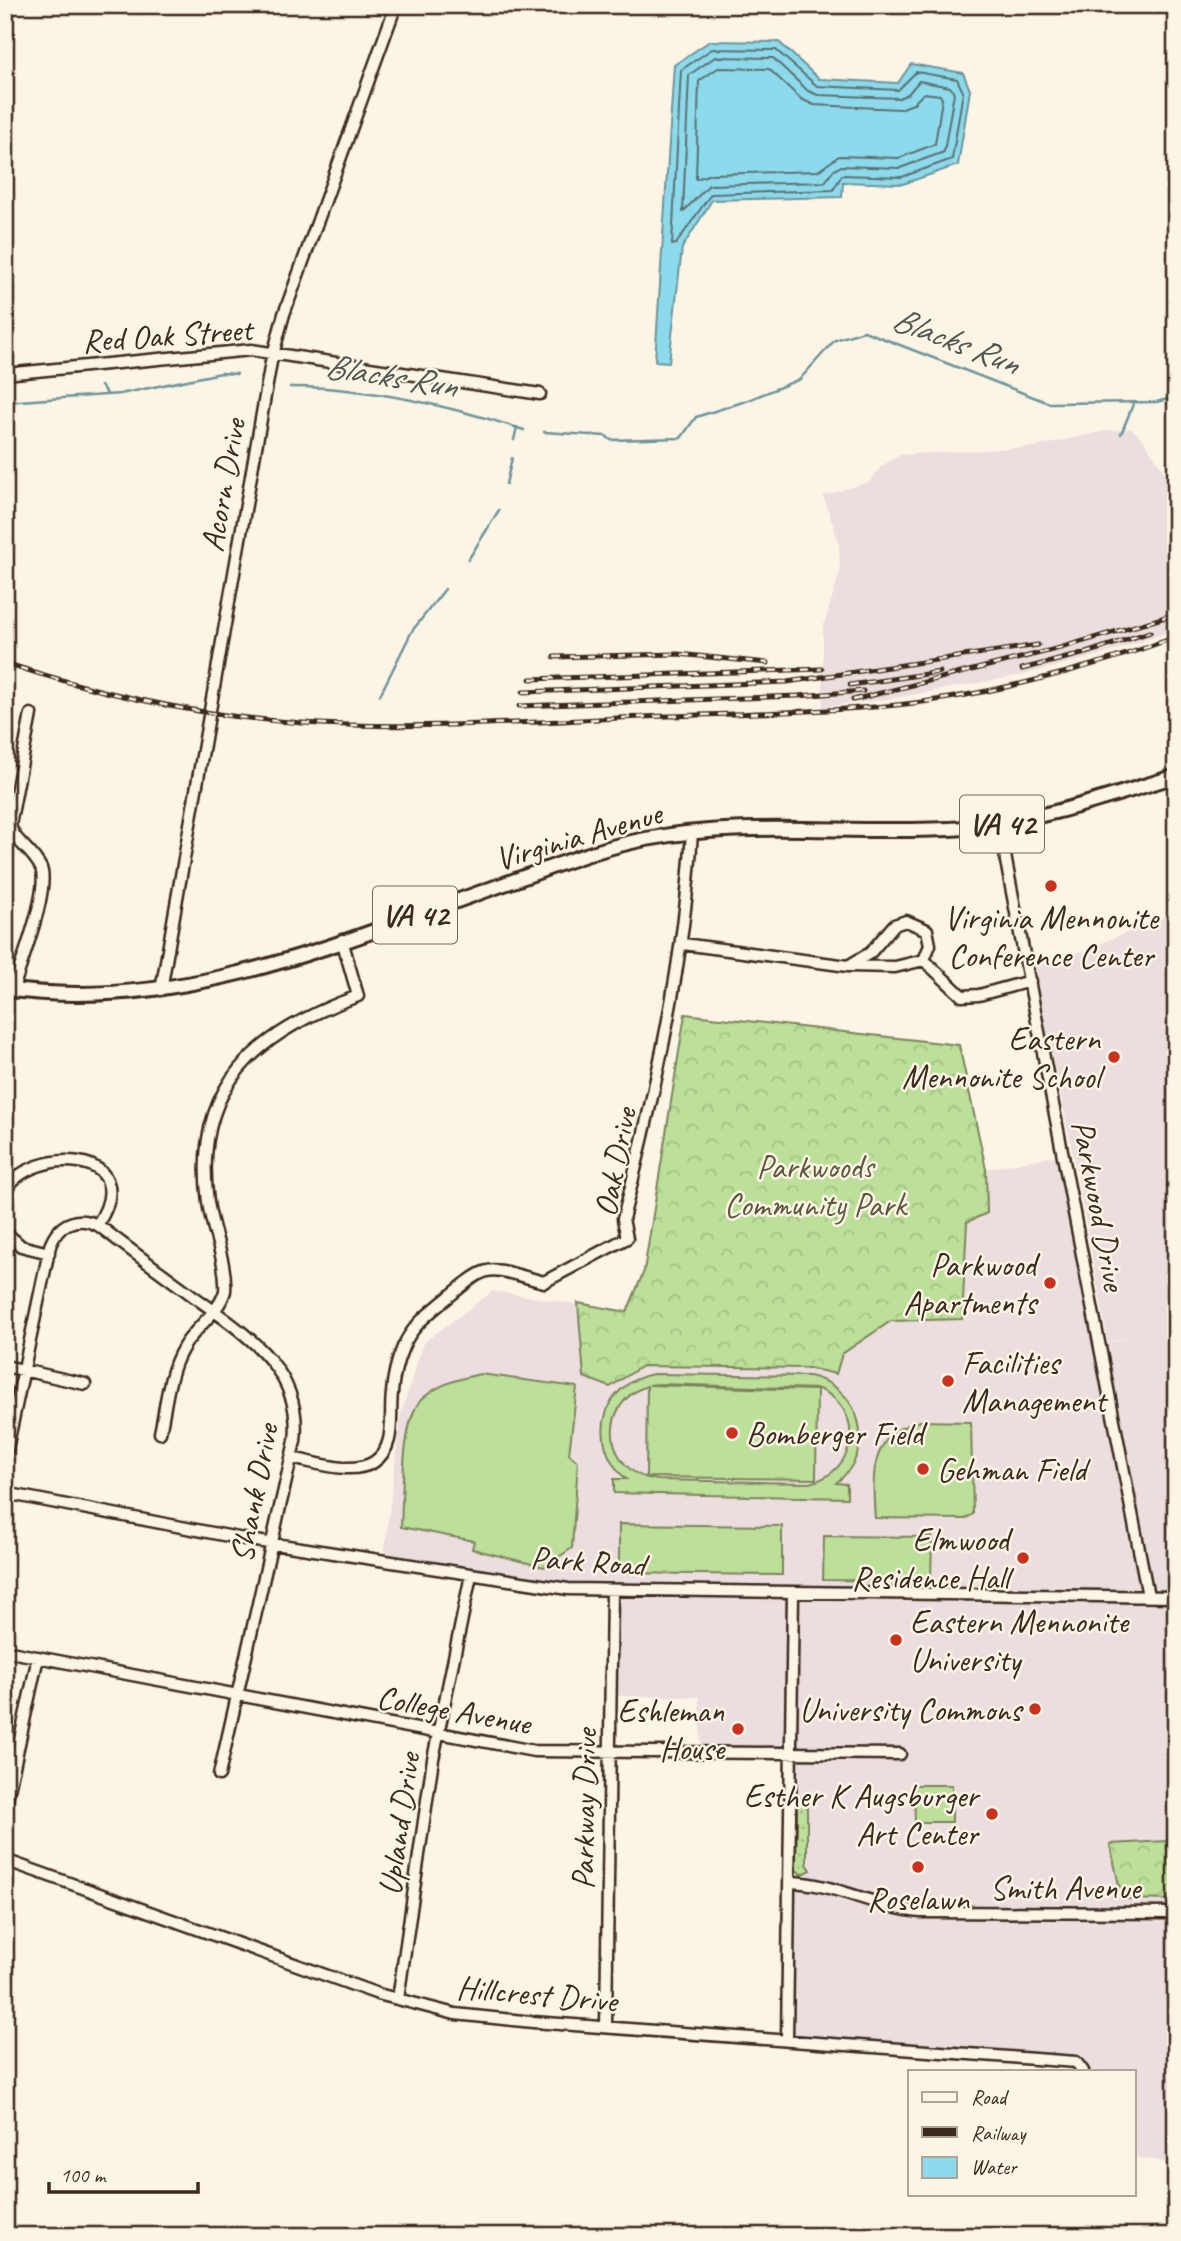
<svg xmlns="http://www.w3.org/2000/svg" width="1181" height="2241" font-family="Caveat,sans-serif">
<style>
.built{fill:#ecddde}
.grass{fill:url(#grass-dots);stroke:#7c845c;stroke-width:2}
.forest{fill:url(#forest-crowns);stroke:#7c845c;stroke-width:2}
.pitch{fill:#bcdf99;stroke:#7c845c;stroke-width:2;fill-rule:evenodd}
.water{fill:#8ddaec;stroke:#6c949a;stroke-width:2}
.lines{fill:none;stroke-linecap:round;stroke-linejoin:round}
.shore{stroke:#5c7070;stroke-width:2}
.stream{stroke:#6c949a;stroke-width:2.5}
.minor-casing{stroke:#3b2a1e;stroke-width:15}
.major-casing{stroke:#3b2a1e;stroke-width:18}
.minor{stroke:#fcf5e5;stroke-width:10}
.major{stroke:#fcf5e5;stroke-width:12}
.rail-casing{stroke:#3b2a1e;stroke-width:5}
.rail{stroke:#fcf5e5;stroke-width:2.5;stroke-dasharray:8;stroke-linecap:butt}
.poi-dot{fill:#c8321e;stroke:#fcf5e5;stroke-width:2.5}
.labels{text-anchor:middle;stroke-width:5;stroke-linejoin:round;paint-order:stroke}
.shield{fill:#fcf5e5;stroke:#75675a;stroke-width:2}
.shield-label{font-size:32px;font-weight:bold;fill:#3b2a1e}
.street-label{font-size:33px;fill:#3b2a1e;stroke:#fcf5e5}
.poi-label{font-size:33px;fill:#3b2a1e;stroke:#fcf5e5;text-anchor:end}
.park-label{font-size:33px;fill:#5b573d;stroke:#fcf5e5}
.water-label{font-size:35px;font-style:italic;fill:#505652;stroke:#fcf5e5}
</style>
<defs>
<pattern id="grass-dots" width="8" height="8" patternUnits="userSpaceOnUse" patternTransform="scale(1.75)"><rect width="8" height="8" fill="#bcdf99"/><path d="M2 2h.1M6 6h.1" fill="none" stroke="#a2c083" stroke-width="1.8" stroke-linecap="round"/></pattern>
<pattern id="forest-crowns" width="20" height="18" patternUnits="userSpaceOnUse" patternTransform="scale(1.75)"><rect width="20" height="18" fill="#bcdf99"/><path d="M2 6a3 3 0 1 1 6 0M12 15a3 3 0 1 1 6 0" fill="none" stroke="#a2c083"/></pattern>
</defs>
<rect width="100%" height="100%" fill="#fcf5e5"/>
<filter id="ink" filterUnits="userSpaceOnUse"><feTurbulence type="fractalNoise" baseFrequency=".0143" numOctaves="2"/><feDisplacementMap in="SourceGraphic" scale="14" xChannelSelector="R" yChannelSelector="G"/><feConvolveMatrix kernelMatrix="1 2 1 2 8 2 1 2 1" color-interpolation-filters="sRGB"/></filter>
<g filter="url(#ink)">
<!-- built -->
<path class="built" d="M1132,429L1142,438L1162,468L1176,502V629L1111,652L1023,675L895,698L823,707V628L840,572L839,542L823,496L869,482L882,466L900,455L1035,447L1104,431Z
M1176,912V2164L1134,2157V2071H1071L1069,2056L794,2035L798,1748L701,1747L699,1697L616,1696L617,1584L565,1582L384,1554L401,1414L423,1343L493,1291L627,1312L644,1271L685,1014L959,1045L986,1169L1057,1155L1094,1346L1134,1337L1108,1342L1073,1153L1031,961L1081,952Z"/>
<!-- grass -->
<path class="grass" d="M807,1794L811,1798L807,1801V1864L811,1870L801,1875L796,1869L797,1799Z"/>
<!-- forest -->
<path class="forest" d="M685,1014L959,1045L986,1169L987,1213L967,1222L962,1319L891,1321L842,1354L836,1374L809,1368L642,1366L610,1387L584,1377L578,1303L627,1312L644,1271Z
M1167,1841L1168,1849H1176V1900L1122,1899L1110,1844Z"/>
<!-- pitch -->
<path class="pitch" d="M480,1374L577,1387L569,1454L578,1462L572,1548L544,1567L472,1549L474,1541L401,1527C403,1497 401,1421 421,1400C437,1384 459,1379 480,1374Z
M653,1374L809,1376C861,1386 879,1450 836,1483L847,1484V1498L614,1493V1479H626C587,1444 600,1384 653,1374ZM658,1384L819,1389C866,1409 858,1473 809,1483L658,1480C604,1475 596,1403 647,1386L646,1477L816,1479L817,1390L649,1385Z
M920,1421L971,1422L973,1514L965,1519L875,1518C873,1490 869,1453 894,1432C900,1427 912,1424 920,1421Z
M619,1524L782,1526V1575L619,1573Z
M824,1536L932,1537L931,1581L823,1580Z
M914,1785H952V1822H915Z"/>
<!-- water -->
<path class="water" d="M710,41L779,42L819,79L898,83L911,64L963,73L970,90L958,165L903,184L843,182L842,197L712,200L682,248L669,362L655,361L674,65Z"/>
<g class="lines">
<!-- shore -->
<path class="shore" d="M712,49L776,50L817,86L898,90L916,72L957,79L963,92L952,159L902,177L842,175L833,190L711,194L676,244L672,245L681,70Z
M715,57L773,58L808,91L818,95L899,98L908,94L919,81L950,87L954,93L944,152L900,168L841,166L833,171L825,182L709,185L683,212L689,75Z
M718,68L769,69L801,99L814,105L900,109L913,104L924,93L940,95L942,99L935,144L899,158L839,156L818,171L711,174L696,179L699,81Z"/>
<!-- stream -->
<path class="stream" d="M101,386L107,394
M290,387C364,386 455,407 524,430
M5,402L120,394L221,373L237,374
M544,432L606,436L611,440L681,438L696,417L746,401L800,379L835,340L864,331L1049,403L1156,402L1176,397
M1121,434L1134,402
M514,440L517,427
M506,484L512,458
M468,560L499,510
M380,695L412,631L445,589"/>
<!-- minor casing -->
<g class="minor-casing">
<path id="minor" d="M5,374L251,350L540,394
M1002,824L1006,861L1148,1596
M683,944L848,966L870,953L894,925L906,921L927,930L930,945L924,960L895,967L848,966
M924,960L962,996L979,995L1030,981
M13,990C20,964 50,891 41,868C32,849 13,841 10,825L31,714
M161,990L271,362L284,314L396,5
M5,1192C28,1145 148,1148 97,1225
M5,1232L21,1246L49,1253
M5,1366L85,1384
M160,1433C166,1406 168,1373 183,1348C194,1328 219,1313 225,1291C227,1262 212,1231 208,1202C192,1086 257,1032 358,996L342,940
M5,1458L50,1246C58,1224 77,1214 99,1226C127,1247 156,1269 185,1290C237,1329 304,1365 295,1441L219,1775
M291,1458C315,1462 351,1476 374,1462C397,1446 389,1417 392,1393C393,1377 397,1361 403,1347C412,1326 428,1314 445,1300C493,1260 485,1267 544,1282L627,1238L623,1219C655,1091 684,965 692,832
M5,1493L249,1540L568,1589L1176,1597
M5,1651L534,1751L900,1754
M5,1808L38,1657
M5,1860L378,1994L455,2014L533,2022L1076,2062L1083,2071
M790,1882C835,1883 876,1908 921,1912L1176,1913
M398,1999L433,1759L471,1575
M606,2027L612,1591
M787,2039L793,1593"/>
</g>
<!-- major casing -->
<g class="major-casing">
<path id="major" d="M5,989C186,1014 341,941 507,883C553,867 598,848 646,839C752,819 858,836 965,828C1037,822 1107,797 1176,776"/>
</g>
<!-- minor -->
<use href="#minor" class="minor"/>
<!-- major -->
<use href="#major" class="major"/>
<!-- rail casing -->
<g class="rail-casing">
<path id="rail" d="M554,657L678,654L768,663
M5,663C101,694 202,717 303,723C416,730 529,722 642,717C719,714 797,713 874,707C973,700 1083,671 1176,637
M1022,669L1086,653L1150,632
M530,679L822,669
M850,685L940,672
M523,692L787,682L1038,645
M853,700L1060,648L1176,614
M519,706L798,696L863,691"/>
</g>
<!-- rail -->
<use href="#rail" class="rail"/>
</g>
</g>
<!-- markers -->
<g class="poi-dot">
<circle cx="1051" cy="886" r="7"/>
<circle cx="1114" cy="1057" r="7"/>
<circle cx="1050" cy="1283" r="7"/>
<circle cx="948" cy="1381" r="7"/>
<circle cx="732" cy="1433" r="7"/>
<circle cx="923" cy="1469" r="7"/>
<circle cx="1023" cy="1558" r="7"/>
<circle cx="896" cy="1640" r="7"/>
<circle cx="1035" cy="1709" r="7"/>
<circle cx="738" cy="1729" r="7"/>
<circle cx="992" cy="1814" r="7"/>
<circle cx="918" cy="1867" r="7"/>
</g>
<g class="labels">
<!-- shield labels -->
<g class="shield">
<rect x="960" y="795.5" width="84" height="57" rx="5"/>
<rect x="373" y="886.5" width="84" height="57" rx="5"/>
</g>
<g class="shield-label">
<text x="1002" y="835">VA 42</text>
<text x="415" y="926">VA 42</text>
</g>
<!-- street labels -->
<g class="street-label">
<text transform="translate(167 334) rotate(-4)" y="12">Red Oak Street</text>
<text transform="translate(222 485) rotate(-80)" y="12">Acorn Drive</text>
<text transform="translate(578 835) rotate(-16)" y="12">Virginia Avenue</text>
<text transform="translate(614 1162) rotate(-79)" y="12">Oak Drive</text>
<text transform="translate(1100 1205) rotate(79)" y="12">Parkwood Drive</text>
<text transform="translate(253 1493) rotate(-79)" y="12">Shank Drive</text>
<text transform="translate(588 1560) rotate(4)" y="12">Park Road</text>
<text transform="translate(454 1709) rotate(10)" y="12">College Avenue</text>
<text transform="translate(583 1809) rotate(-89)" y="12">Parkway Drive</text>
<text transform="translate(398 1824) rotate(-82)" y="12">Upland Drive</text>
<text x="1065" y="1899">Smith Avenue</text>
<text transform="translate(537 1993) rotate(5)" y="12">Hillcrest Drive</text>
</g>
<!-- poi labels -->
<g class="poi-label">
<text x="1051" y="929" text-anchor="middle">Virginia Mennonite<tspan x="1051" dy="38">Conference Center</tspan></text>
<text x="1100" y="1050">Eastern<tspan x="1100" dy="38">Mennonite School</tspan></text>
<text x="1036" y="1276">Parkwood<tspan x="1036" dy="38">Apartments</tspan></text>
<text x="962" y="1374" text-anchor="start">Facilities<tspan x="962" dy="38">Management</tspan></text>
<text x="746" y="1445" text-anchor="start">Bomberger Field</text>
<text x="937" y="1481" text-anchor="start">Gehman Field</text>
<text x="1009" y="1551">Elmwood<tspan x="1009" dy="38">Residence Hall</tspan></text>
<text x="910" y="1633" text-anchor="start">Eastern Mennonite<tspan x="910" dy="38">University</tspan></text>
<text x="1021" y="1721">University Commons</text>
<text x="724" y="1722">Eshleman<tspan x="724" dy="38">House</tspan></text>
<text x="978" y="1807">Esther K Augsburger<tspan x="978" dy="38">Art Center</tspan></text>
<text x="918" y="1910" text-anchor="middle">Roselawn</text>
</g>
<!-- park labels -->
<g class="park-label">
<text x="815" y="1178">Parkwoods<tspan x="815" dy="38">Community Park</tspan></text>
</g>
<!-- water labels -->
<g class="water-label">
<text transform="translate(956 340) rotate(21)" y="12">Blacks Run</text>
<text transform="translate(391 375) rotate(9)" y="12">Blacks Run</text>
</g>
</g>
<!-- margin -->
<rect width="1181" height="2241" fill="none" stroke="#fcf5e5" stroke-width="28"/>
<rect x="14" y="14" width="1153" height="2213" fill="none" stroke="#3b2a1e" stroke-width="2.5" filter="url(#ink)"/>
<!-- legend -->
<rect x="908" y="2070" width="228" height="126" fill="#fcf5e5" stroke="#afa495" stroke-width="2"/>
<rect x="922" y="2092" width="35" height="10" fill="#fcf5e5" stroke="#afa495" stroke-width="2"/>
<text x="971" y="2104" font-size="21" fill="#3b2a1e">Road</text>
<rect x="922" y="2127" width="35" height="10" fill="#3b2a1e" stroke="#afa495" stroke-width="2"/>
<text x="971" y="2140" font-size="21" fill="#3b2a1e">Railway</text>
<rect x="922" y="2157" width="35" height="21" fill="#8ddaec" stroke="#afa495" stroke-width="2"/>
<text x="971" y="2174" font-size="21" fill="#3b2a1e">Water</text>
<!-- scale -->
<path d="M49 2182v10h149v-10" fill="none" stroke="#3b2a1e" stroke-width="3.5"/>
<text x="60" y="2182" font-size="21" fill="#3b2a1e" stroke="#fcf5e5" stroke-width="5" paint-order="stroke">100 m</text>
</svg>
